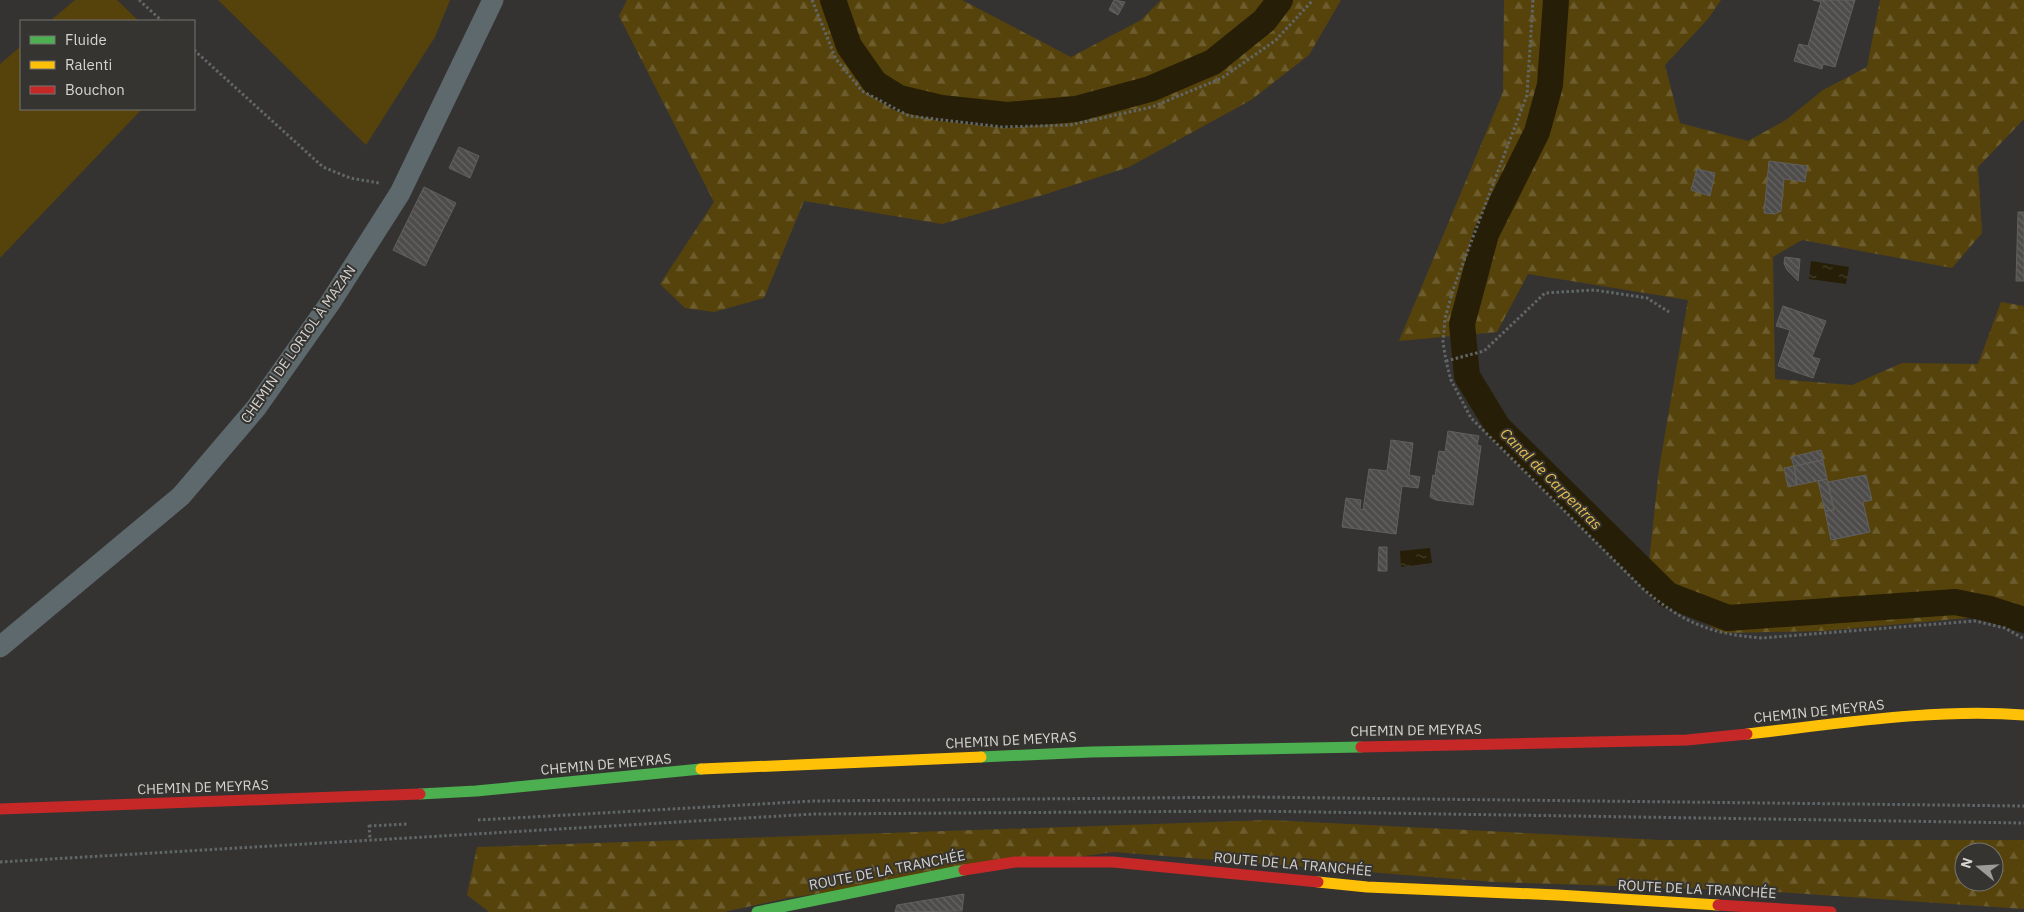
<svg xmlns="http://www.w3.org/2000/svg" width="2024" height="912" font-family="'IBM Plex Sans',sans-serif">
<style>
.green{fill:#56430b}
.forest{fill:url(#forest-firs);fill-rule:evenodd}
.water{fill:url(#water-ripples)}
.lines{fill:none;stroke-linecap:round;stroke-linejoin:round}
.canal{stroke:#261e07;stroke-width:26}
.building{fill:url(#building-back-hatch);stroke:#61605e}
.path{stroke:#616769;stroke-width:3;stroke-dasharray:2.5 2.5;stroke-linecap:butt}
.street{stroke:#5e696d;stroke-width:21}
.fast{stroke:#4caf50;stroke-width:11}
.slow{stroke:#ffc107;stroke-width:11}
.jam{stroke:#c62828;stroke-width:11}
.labels{text-anchor:middle;stroke-width:4;stroke-linejoin:round;paint-order:stroke}
.street-label{font-size:14px;fill:#d5d4d1;stroke:#363430}
.water-label{font-size:15px;font-style:italic;fill:#e8bf4f;stroke:#363430}
</style>
<defs>
<pattern id="forest-firs" width="22" height="20" patternUnits="userSpaceOnUse" patternTransform="scale(1.25)"><rect width="22" height="20" fill="#56430b"/><path d="M5 1l3.5 6h-7zM16 11l3.5 6h-7z" fill="#6d5d2e"/></pattern>
<pattern id="water-ripples" width="26" height="14" patternUnits="userSpaceOnUse" patternTransform="scale(1.25)"><rect width="26" height="14" fill="#261e07"/><path d="M2 4q2-2 4 0t4 0M15 11q2-2 4 0t4 0" fill="none" stroke="#453e2a"/></pattern>
<pattern id="building-back-hatch" width="6" height="6" patternUnits="userSpaceOnUse" patternTransform="scale(1.25)"><rect width="6" height="6" fill="#4d4c4a"/><path d="M-1 5l2 2M0 0l6 6M5-1l2 2" fill="none" stroke="#666563"/></pattern>
</defs>
<rect width="100%" height="100%" fill="#353331"/>
<!-- green -->
<path class="green" d="M75,0H117L139,21H50Z
M218,0H450L435,37L366,145Z
M21,46V109H142L0,258V64Z"/>
<!-- forest -->
<path class="forest" d="M627,0H962L1071,57L1141,20L1161,0H1341L1309,55L1251,100L1129,167L1043,195L942,224L804,201L764,298L714,312L685,308L660,284L714,202L619,16Z
M1504,0H1721L1708,19L1665,65L1680,123L1748,141L1786,120L1823,90L1867,67L1880,0H2024V119L1978,167L1982,233L1952,268L1802,240L1773,257L1775,379L1852,385L1902,363L1978,364L2001,302L2024,306V618L1989,616L1824,631L1723,633L1668,602L1647,581L1659,469L1688,300L1528,274L1497,332L1399,341L1503,92Z
M1270,820L1661,840H2024V909L1765,891L1494,882L1114,852L788,898L724,912H489L467,895L477,847ZM1964,852H1994V882H1964Z"/>
<!-- water -->
<path class="water" d="M1811,261L1849,267L1846,284L1809,279Z
M1430,548L1432,563L1401,567L1400,551Z"/>
<g class="lines">
<!-- canal -->
<path class="canal" d="M833,0L849,46L875,83L899,98L941,108L1007,115L1076,109L1150,89L1213,62L1264,21L1280,0
M1556,0L1550,85L1537,132L1486,234L1462,324L1467,376L1498,427L1668,595L1728,618L1955,602L1990,609L2024,620"/>
</g>
<!-- building -->
<path class="building" d="M1114,0L1125,2L1118,15L1109,10Z
M1813,0H1855L1835,67L1823,64L1822,69L1794,61L1799,44L1808,46L1821,2Z
M459,147L479,156L470,178L449,168Z
M1769,161L1807,166L1805,182L1784,179L1781,211L1775,214L1764,213Z
M1697,169L1715,173L1710,196L1691,190Z
M424,187L456,203L425,266L393,250Z
M2018,212H2024V281H2016Z
M1785,257L1800,259L1798,281L1787,270L1784,263Z
M1783,306L1826,321L1812,357L1820,359L1813,378L1778,366L1790,330L1776,326Z
M1448,431L1479,436L1477,445L1481,446L1473,505L1436,500L1430,497L1433,475L1435,476L1439,451L1445,452Z
M1391,440L1413,443L1409,475L1420,477L1418,488L1402,486L1396,534L1342,527L1346,498L1361,500L1360,509L1363,510L1369,469L1387,471Z
M1821,450L1823,460L1794,466L1791,457Z
M1823,460L1827,479L1797,485L1794,466Z
M1794,466L1797,485L1788,487L1784,468Z
M1866,475L1872,500L1863,502L1870,532L1831,540L1825,511L1834,510L1828,482Z
M1827,479L1834,510L1825,511L1818,481Z
M1379,547H1387V571H1378Z
M964,894L962,911L895,912L897,905Z"/>
<g class="lines">
<!-- path -->
<path class="path" d="M139,0L162,21
M812,0L836,59L862,91L909,116L1002,127L1070,125L1152,107L1222,78L1276,40L1313,0
M1533,0L1527,95L1454,287L1445,318L1443,342L1446,361L1451,380L1471,418L1642,588C1682,622 1709,634 1762,638L1975,621L2005,628L2024,639
M194,50L323,167L350,178L379,183
M1446,361L1484,351L1545,293L1594,290L1647,298L1669,312
M478,820L813,801L1251,797L2024,806
M369,825L370,839
M369,826L407,824
M0,862L814,814L1251,811L2024,823"/>
<!-- street -->
<path class="street" d="M0,647L181,496L256,408L330,303L400,193L493,0"/>
<!-- fast -->
<path class="fast" d="M981,757L1091,752L1361,747
M420,794L476,791L701,769
M757,912L964,870"/>
<!-- slow -->
<path class="slow" d="M1747,734C1837,724 1933,708 2024,715
M701,769L981,757
M1318,882L1367,887L1558,895L1718,905"/>
<!-- jam -->
<path class="jam" d="M1361,747L1687,740L1747,734
M0,809L420,794
M964,870L1015,862H1113L1318,882
M1718,905L1831,912"/>
</g>
<g class="labels">
<!-- street labels -->
<g class="street-label">
<text transform="translate(298 344) rotate(-55)" y="5">CHEMIN DE LORIOL À MAZAN</text>
<text transform="translate(1819 711) rotate(-6)" y="5">CHEMIN DE MEYRAS</text>
<text transform="translate(1416 730) rotate(-1)" y="5">CHEMIN DE MEYRAS</text>
<text transform="translate(1011 740) rotate(-3)" y="5">CHEMIN DE MEYRAS</text>
<text transform="translate(606 764) rotate(-5)" y="5">CHEMIN DE MEYRAS</text>
<text transform="translate(203 787) rotate(-2)" y="5">CHEMIN DE MEYRAS</text>
<text transform="translate(1293 864) rotate(5)" y="5">ROUTE DE LA TRANCHÉE</text>
<text transform="translate(887 870) rotate(-11)" y="5">ROUTE DE LA TRANCHÉE</text>
<text transform="translate(1697 889) rotate(3)" y="5">ROUTE DE LA TRANCHÉE</text>
</g>
<!-- water labels -->
<g class="water-label">
<text transform="translate(1551 479) rotate(45)" y="5">Canal de Carpentras</text>
</g>
</g>
<!-- legend -->
<rect x="20" y="20" width="175" height="90" fill="#363430" stroke="#767470"/>
<rect x="30" y="36" width="25" height="8" fill="#4caf50" stroke="#767470"/>
<text x="65" y="45" font-size="15" fill="#d5d4d1">Fluide</text>
<rect x="30" y="61" width="25" height="8" fill="#ffc107" stroke="#767470"/>
<text x="65" y="70" font-size="15" fill="#d5d4d1">Ralenti</text>
<rect x="30" y="86" width="25" height="8" fill="#c62828" stroke="#767470"/>
<text x="65" y="95" font-size="15" fill="#d5d4d1">Bouchon</text>
<!-- north arrow -->
<g transform="translate(1979 867) rotate(288)"><circle r="24" fill="#363430" stroke="#767470"/>
<path d="M0-4L9 19L0 12L-9 19Z" fill="#9d9c99"/>
<text y="-8" font-size="14" font-weight="bold" text-anchor="middle" fill="#d5d4d1">N</text>
</g>
</svg>
